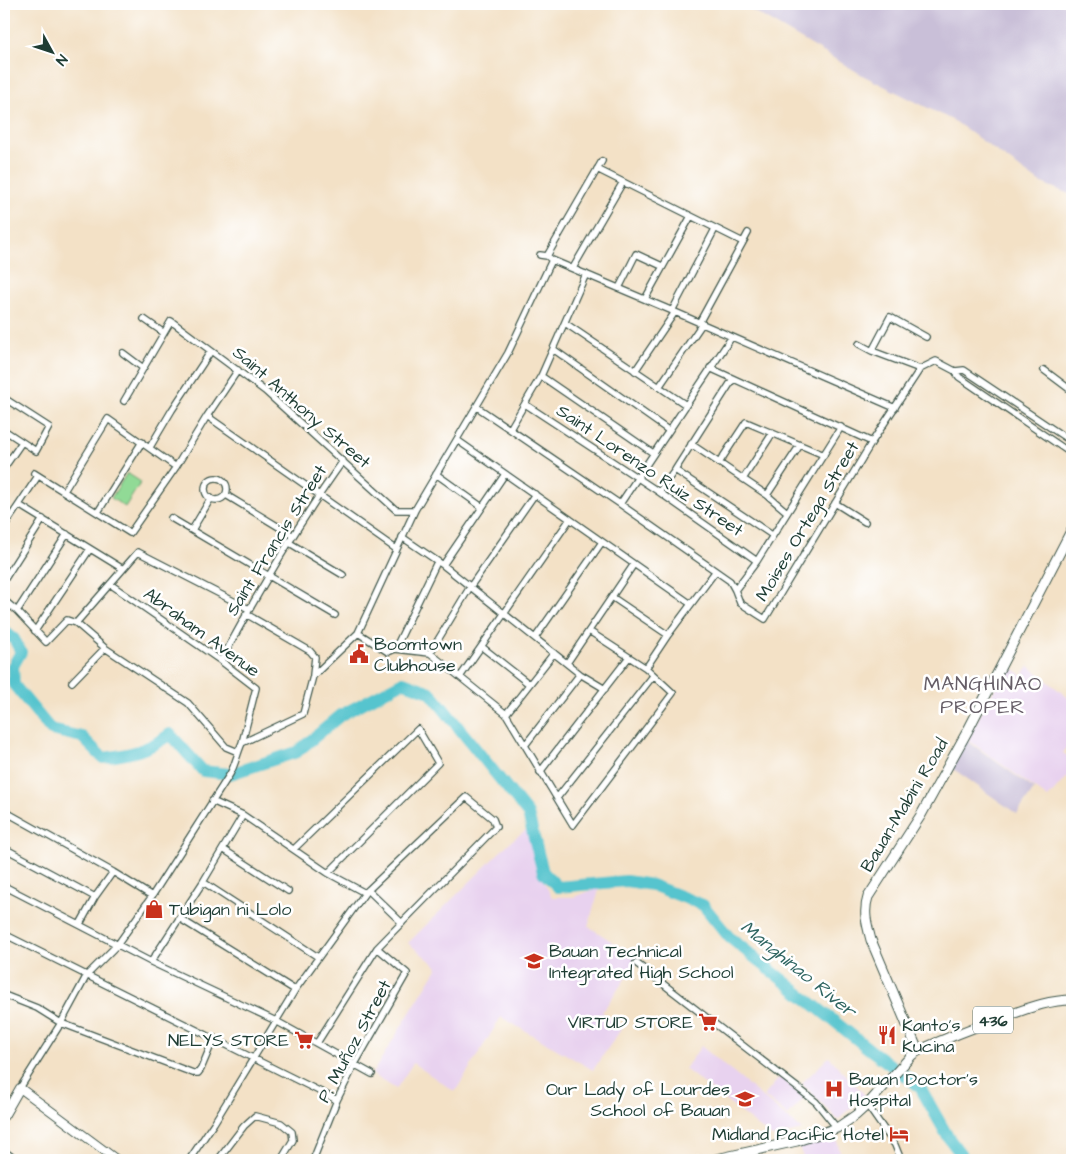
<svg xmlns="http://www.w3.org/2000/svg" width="1076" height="1164" font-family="'Architects Daughter',sans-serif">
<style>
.built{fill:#e8d2ef}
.industrial{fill:#c9bfd8}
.green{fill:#91da96;stroke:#588c65}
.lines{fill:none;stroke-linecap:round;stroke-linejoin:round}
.river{stroke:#57c4ce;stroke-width:12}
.minor-casing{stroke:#3f564a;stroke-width:8}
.tertiary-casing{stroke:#3f564a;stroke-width:10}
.secondary-casing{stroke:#3f564a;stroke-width:11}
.primary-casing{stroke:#3f564a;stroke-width:11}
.minor{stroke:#fff;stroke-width:5.5}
.tertiary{stroke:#fff;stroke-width:8}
.secondary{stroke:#fff;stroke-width:9}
.primary{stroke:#fff;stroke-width:9}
.labels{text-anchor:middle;stroke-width:5;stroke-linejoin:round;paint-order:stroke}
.shield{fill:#fff;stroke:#627771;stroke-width:1}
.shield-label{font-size:16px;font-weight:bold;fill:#1f3d34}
.street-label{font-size:18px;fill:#1f3d34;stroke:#fff}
.poi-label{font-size:18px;fill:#1f3d34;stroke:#fff;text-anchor:start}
.water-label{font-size:19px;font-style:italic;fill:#306662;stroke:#fff}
.quarter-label{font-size:20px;letter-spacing:1px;fill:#665e67;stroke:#fff}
</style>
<rect width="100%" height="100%" fill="#fff"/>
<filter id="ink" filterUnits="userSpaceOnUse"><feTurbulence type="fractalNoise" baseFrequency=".02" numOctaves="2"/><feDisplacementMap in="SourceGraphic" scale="10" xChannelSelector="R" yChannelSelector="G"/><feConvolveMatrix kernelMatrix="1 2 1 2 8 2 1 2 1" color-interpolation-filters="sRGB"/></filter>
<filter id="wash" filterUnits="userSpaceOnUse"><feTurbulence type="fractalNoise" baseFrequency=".0096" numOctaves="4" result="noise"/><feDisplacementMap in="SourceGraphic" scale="20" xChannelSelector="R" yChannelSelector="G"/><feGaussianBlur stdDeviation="1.12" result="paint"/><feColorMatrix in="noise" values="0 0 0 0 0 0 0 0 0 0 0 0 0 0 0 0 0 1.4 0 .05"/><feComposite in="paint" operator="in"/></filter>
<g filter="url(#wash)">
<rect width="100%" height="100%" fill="#f3e1c6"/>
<!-- built -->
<path class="built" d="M1008,665L1022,675L1029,666L1072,701V736L1063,753L1072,759V771L1048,798L967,739Z
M527,829L539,873L552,897H574L600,887L588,926L639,959L602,1012L622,1028L593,1070L501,1017L455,1092L413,1063L396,1089L372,1074L438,967L408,943L510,842Z
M701,1046L802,1130L772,1137L685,1069Z
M829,1057L865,1095L838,1120L802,1083Z
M780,1077L805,1097L788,1116L764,1096Z
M835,1133L842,1160H804L798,1144Z"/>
<!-- industrial -->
<path class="industrial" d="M741,4H1072V195L1039,182L956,122L864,76Z
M966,740L1034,789L1017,814L952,768Z"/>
<!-- green -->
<path class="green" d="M127,473L141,482L125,507L111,498Z"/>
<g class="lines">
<!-- river -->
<path class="river" d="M4,631L14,639L21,652L13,666L14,685L51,730L82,737L103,758C130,754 148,751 170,734L203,771L230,774L297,752L341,715L403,682L430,692L528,814L543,872L558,887L626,881L652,885L703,905L729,937L869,1049L920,1087L948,1137L965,1160"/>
</g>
</g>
<g filter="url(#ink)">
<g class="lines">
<!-- minor casing -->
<g class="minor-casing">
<path id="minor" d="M597,169L743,242
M540,255L547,256L552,260L675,312L895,408
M547,256L602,161
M573,268L623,182
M619,288L636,254L662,266
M645,299L691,216
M672,311L715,229
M144,319L164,333
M565,323L686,405
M699,323L748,233
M859,344L872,351L920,369
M553,349L668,430
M872,351L890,317L926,337
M123,353L143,368
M710,368L872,442
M1044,370L1072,391
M635,371L675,312
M955,371L959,377L1072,454
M541,376L653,453
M659,387L702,324
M4,398L49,427L36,451L4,430
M124,401L171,321L265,391L396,510H415
M525,404L659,492L757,561
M477,407L620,504L730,581L735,590L740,603L765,619L872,442L920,369L936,361L955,371L964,370L1072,442
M207,416L396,549
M510,429L541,376L586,274
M457,440L691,604
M691,444L767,495L787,512
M150,447L172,410L211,351
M719,463L746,422L824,455
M4,468L22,442
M675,470L772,535
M34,473L130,533L176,467L207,416L238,370
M436,474L482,507
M205 489a11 11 0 1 1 22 0a11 11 0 1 1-22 0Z
M743,479L772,434
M64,491L108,419L176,467
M659,492L675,470L733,379
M226,495L292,535
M767,495L800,445
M835,503L865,522
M620,504L731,338
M19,505L123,569
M98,512L142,442
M171,518L335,615
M4,527L38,476
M192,530L211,498
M402,537L443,565L580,674L605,689
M288,542L343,575
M443,565L505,474
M4,580L43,519
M110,584L221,661L256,688L242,743
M735,590L757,561L841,427
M612,597L668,635
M4,600L17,611L46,642L67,620L76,623L105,648L188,703L226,747L238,752
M17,611L67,534
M246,614L310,651L315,657L313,675
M76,623L138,552L249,609
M35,631L90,549
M358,633L388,652L395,649L430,653L506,714L573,825L673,693L646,668L589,631
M535,638L602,542
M482,647L529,684
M395,649L437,562
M430,653L470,587L535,494
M221,661C258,592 297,525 343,461
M567,663L634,564
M646,668L668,635L715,572
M460,677L570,519
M72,682L105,648
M506,714L554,653
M526,744L580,674
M540,772L629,657
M557,798L653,676
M212,801L243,815L328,873L365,893
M4,811L113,872L152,896
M4,848L95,897
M223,849L288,891
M294,849L418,729L438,763L328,873
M203,882L318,957
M4,886L151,962L276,1021L372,1074
M368,890L402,923
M179,918L295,990
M80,924L95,897L113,872
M4,934L337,1100
M151,962L203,882L243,815
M636,963L816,1102L837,1128
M4,995L37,1008L61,1023L193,1073H198L201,1069L214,1038
M20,1088L61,1023L87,975L118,944L152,896L230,774C236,763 237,754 242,743L303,714L313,676L358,633L415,510L508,353L552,260
M867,1105L895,1145L901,1160
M4,1151L16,1160
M189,1160L214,1123L295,990L365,893L466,797L493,819L496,827L377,948L317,1043
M218,1160L244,1126L255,1116L281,1123L292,1132L293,1140L281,1160
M313,1160L337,1100L355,1064L407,973L377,948"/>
</g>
<!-- tertiary casing -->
<g class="tertiary-casing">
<path id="tertiary" d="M4,1116L20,1088L117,1160"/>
</g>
<!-- secondary casing -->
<g class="secondary-casing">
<path id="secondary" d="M918,1051L871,940C867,925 863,912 868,897L921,815L968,730L1072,529"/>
</g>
<!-- primary casing -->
<g class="primary-casing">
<path id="primary" d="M712,1160L797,1141L837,1128L856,1115L867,1105L912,1055L918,1051C948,1037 980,1025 1012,1014C1031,1007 1051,1000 1072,1000"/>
</g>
<!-- minor -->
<use href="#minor" class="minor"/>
<!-- tertiary -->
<use href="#tertiary" class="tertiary"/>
<!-- secondary -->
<use href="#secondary" class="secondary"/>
<!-- primary -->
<use href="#primary" class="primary"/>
</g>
</g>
<!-- icons -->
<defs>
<g id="civic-bare" transform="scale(1.5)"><path d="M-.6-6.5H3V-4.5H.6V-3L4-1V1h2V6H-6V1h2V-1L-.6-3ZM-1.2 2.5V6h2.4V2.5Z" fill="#c8321e" stroke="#fff" stroke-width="2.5" paint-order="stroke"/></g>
<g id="shop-bare" transform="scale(1.5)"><path d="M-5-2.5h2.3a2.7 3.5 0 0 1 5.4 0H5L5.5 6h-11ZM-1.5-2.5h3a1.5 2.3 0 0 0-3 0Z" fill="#c8321e" stroke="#fff" stroke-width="2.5" paint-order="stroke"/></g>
<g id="school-bare" transform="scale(1.5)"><path d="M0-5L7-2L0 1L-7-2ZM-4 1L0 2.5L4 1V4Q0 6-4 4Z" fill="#c8321e" stroke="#fff" stroke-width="2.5" paint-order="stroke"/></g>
<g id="supermarket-bare" transform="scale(1.5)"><path d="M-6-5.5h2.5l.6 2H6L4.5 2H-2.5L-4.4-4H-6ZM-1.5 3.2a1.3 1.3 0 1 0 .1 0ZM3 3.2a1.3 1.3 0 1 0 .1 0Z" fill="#c8321e" stroke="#fff" stroke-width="2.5" paint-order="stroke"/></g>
<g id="restaurant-bare" transform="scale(1.5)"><path d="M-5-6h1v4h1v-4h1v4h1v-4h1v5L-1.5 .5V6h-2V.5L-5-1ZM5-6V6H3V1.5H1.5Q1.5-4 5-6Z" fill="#c8321e" stroke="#fff" stroke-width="2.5" paint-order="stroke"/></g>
<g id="hospital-bare" transform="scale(1.5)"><path d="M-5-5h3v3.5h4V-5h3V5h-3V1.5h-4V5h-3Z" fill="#c8321e" stroke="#fff" stroke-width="2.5" paint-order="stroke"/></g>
<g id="hotel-bare" transform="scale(1.5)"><path d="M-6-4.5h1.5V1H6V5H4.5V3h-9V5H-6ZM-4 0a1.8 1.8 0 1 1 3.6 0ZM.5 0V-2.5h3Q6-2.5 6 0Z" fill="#c8321e" stroke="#fff" stroke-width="2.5" paint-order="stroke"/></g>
</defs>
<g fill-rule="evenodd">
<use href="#civic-bare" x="359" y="654"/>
<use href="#shop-bare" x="154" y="909"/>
<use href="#school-bare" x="534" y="961"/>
<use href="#supermarket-bare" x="708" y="1022"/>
<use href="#restaurant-bare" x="887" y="1035"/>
<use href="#supermarket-bare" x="304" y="1040"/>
<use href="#hospital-bare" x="834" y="1089"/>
<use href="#school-bare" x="745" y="1099"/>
<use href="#hotel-bare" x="899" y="1134"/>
</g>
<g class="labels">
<!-- shield labels -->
<rect class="shield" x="973" y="1006.5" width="40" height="27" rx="4"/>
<g class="shield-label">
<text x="993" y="1026">436</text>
</g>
<!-- street labels -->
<g class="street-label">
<text transform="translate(302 407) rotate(41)" y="6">Saint Anthony Street</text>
<text transform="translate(650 470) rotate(34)" y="6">Saint Lorenzo Ruiz Street</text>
<text transform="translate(807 521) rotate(-59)" y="6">Moises Ortega Street</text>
<text transform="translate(276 540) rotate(-58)" y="6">Saint Francis Street</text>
<text transform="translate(202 632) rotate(36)" y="6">Abraham Avenue</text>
<text transform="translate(904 805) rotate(-59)" y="6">Bauan-Mabini Road</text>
<text transform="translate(354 1041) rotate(-62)" y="6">P. Muñoz Street</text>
</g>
<!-- poi labels -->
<g class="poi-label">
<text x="374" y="650">Boomtown<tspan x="374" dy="21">Clubhouse</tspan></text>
<text x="169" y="915">Tubigan ni Lolo</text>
<text x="549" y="957">Bauan Technical<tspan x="549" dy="21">Integrated High School</tspan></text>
<text x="693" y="1028" text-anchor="end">VIRTUD STORE</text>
<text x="902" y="1031">Kanto's<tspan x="902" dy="21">Kucina</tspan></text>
<text x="289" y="1046" text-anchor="end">NELYS STORE</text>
<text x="849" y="1085">Bauan Doctor's<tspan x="849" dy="21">Hospital</tspan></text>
<text x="730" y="1095" text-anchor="end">Our Lady of Lourdes<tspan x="730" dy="21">School of Bauan</tspan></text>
<text x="884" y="1140" text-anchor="end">Midland Pacific Hotel</text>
</g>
<!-- water labels -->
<g class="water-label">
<text transform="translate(799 968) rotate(39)" y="7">Manghinao River</text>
</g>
<!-- quarter labels -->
<g class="quarter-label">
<text x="983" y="690">MANGHINAO<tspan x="983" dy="23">PROPER</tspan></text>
</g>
</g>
<!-- margin -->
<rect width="1076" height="1164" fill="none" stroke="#fff" stroke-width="20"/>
<!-- north arrow -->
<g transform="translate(52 52) rotate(130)" stroke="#ffffff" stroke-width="4" paint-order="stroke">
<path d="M0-4L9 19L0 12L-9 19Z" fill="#1f3d34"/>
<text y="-8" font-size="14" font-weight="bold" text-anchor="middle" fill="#1f3d34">N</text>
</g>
</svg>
